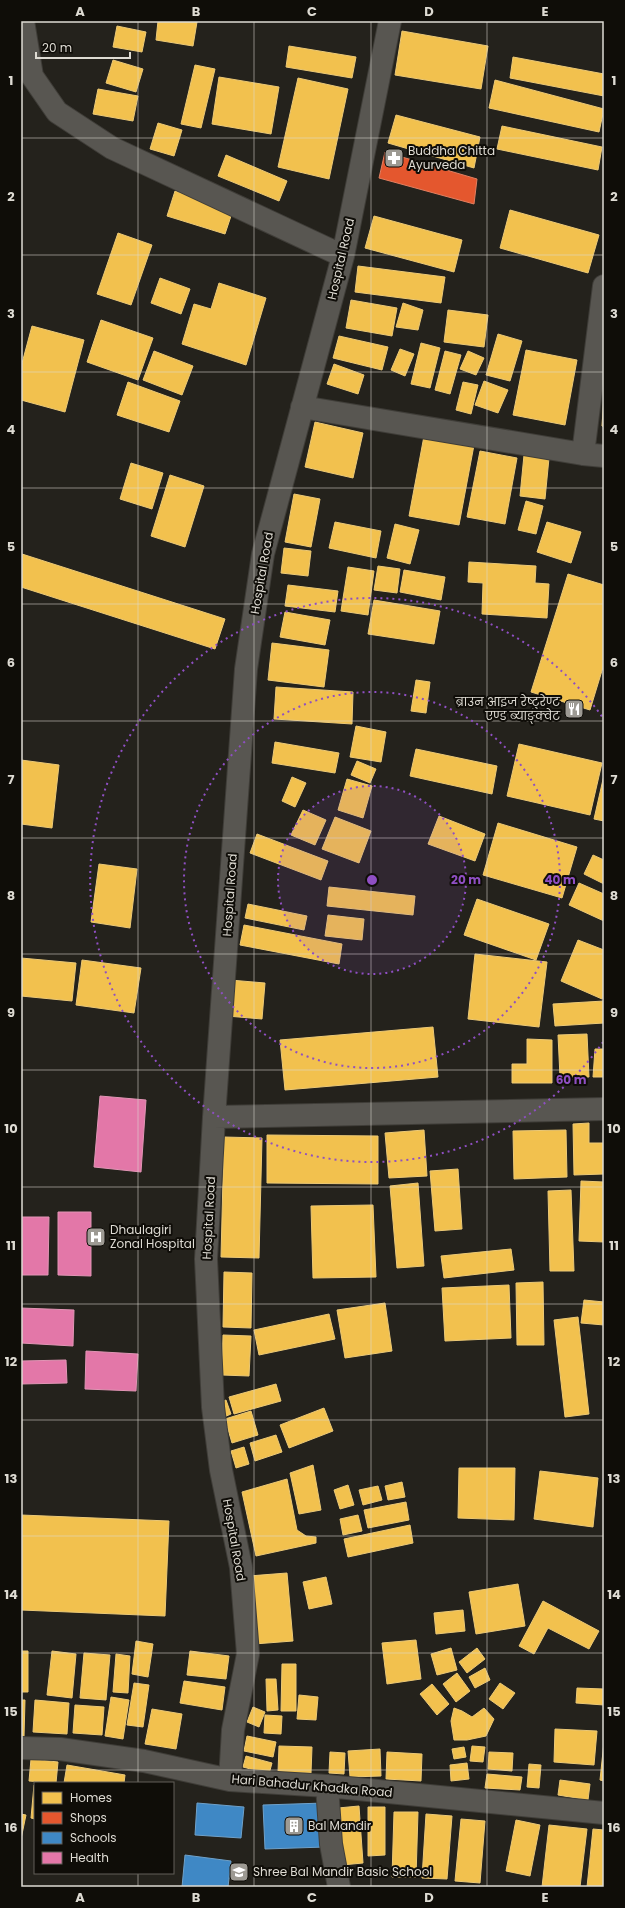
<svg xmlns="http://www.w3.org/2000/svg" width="625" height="1908" font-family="Poppins,'Noto Sans Devanagari',sans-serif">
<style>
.homes{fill:#f2c14e;stroke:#ecc976}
.shops{fill:#e4572e;stroke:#e27f60}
.schools{fill:#3f88c5;stroke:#6fa1c9}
.health{fill:#e377a8;stroke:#e295b5}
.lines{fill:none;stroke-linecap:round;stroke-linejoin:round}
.minor-casing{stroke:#3f3d38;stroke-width:24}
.minor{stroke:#585651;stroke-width:22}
.grid{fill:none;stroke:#dedbd3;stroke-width:1;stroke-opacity:0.55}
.ring{fill:none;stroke:#8f4fc3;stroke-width:2;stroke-dasharray:2 4}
.labels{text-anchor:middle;stroke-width:4;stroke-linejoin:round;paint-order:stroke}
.poi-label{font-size:12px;fill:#dedbd3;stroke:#0f0d08;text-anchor:start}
.street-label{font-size:12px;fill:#dedbd3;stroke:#0f0d08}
.centre{fill:#8f4fc3;stroke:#0f0d08;stroke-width:2}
.ring-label{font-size:12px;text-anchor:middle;font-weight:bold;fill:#8f4fc3;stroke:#0f0d08;stroke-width:4;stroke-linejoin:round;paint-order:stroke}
.neatline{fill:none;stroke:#dedbd3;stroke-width:1.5}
.grid-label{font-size:13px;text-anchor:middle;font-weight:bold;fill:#dedbd3}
</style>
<rect width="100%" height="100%" fill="#24221c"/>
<!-- homes -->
<path class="homes" d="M158,21L197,22L193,46L156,40Z
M117,26L146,32L142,52L113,47Z
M402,31L488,46L481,89L395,75Z
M289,46L356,57L352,78L286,67Z
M513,57L604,74V96L510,78Z
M113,60L143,69L136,92L106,83Z
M195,65L215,69L201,128L181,124Z
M219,77L279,87L271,134L212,124Z
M298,78L348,89L329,179L278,167Z
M495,80L604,109L599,132L489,108Z
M98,89L138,96L133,121L93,114Z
M396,115L480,137L474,168L388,143Z
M158,123L182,130L174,156L150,149Z
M502,126L602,147L598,170L497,149Z
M226,155L287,181L279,201L218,176Z
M175,191L233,210L225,234L167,216Z
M510,210L599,235L588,273L500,248Z
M374,216L462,240L454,272L365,248Z
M118,233L152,245L131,305L97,294Z
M358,266L445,277L441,303L355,292Z
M160,278L190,289L181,314L151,303Z
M219,283L266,298L246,365L182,344L194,304L211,309Z
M351,300L397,308L392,336L346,328Z
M403,303L423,310L418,330L396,327Z
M448,310L488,315L484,347L444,342Z
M101,320L153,338L138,380L87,362Z
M32,326L84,340L65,412L21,400V367Z
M498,334L522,341L510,381L486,375Z
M339,336L388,347L382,370L333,358Z
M421,343L440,348L430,388L411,384Z
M400,349L414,354L405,376L391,370Z
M526,350L577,360L565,425L513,415Z
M154,351L193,366L182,395L143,380Z
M445,351L461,355L450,394L435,390Z
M468,351L484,358L476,375L460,369Z
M334,364L364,375L358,394L327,384Z
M484,381L508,390L498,413L475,405Z
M128,382L180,401L169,432L117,415Z
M463,382L478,385L471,414L456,410Z
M604,395V427L602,426Z
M315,422L363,433L353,478L305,467Z
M424,436L474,445L459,525L409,516Z
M480,451L517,458L505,524L467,517Z
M524,455L549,458L545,499L520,496Z
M131,463L163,473L152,509L120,499Z
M170,475L204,486L185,547L151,536Z
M294,494L320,499L311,547L285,542Z
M526,501L543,506L536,534L518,530Z
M335,522L381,531L376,558L329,548Z
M547,522L581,532L571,563L537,552Z
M395,524L419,530L410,564L387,558Z
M284,548L311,551L308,576L281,573Z
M22,554L225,619L215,649L21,587Z
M469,562L536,566L535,583L549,584L547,618L482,614L483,583L468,582Z
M378,566L400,569L397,593L374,590Z
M348,567L374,571L368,615L341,611Z
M404,570L445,577L441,600L400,592Z
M568,574L604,585V664L590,710L531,692Z
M288,585L338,591L335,612L285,606Z
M374,600L440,611L434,644L368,634Z
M285,612L330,620L325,645L280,637Z
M272,643L329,650L324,687L268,680Z
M416,680L430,682L426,713L411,711Z
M276,687L353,692L352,724L274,719Z
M356,726L386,732L381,762L350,757Z
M275,742L339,753L335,773L272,763Z
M519,744L602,763L590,815L507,796Z
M416,749L497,766L492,794L410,776Z
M21,760L59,765L52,828L21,824Z
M357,761L376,769L370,783L351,775Z
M604,775V821L594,819Z
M292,777L306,783L295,807L282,801Z
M347,779L372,786L363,818L338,810Z
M303,810L326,820L315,845L291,835Z
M439,816L485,834L475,861L428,844Z
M335,817L371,831L359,863L322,849Z
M498,823L577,847L562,898L483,875Z
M257,834L328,861L321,880L250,853Z
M593,855L604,860V884L584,874Z
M99,864L137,869L130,928L91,922Z
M579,883L604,894V921L569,905Z
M329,887L415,896L413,915L327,906Z
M477,899L549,924L536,960L464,935Z
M248,904L307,916L304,930L245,918Z
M328,915L364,919L362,940L325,936Z
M244,925L342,944L339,964L240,945Z
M578,940L604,950V995L602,999L561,981Z
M475,954L547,962L539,1027L468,1019Z
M21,958L76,963L72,1001L21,996Z
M82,960L141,968L134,1013L76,1005Z
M230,980L265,983L262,1019L227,1016Z
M604,1001V1023L555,1026L553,1004Z
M433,1027L438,1077L285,1090L280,1040Z
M587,1034L589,1077H560L558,1035Z
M527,1039L552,1040V1083H512V1064H527Z
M595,1049H604V1077H593Z
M589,1123V1143H604V1174L574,1175L573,1124Z
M424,1130L427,1176L389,1178L385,1133Z
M566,1130L567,1177L514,1179L513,1131Z
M267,1135L378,1136V1184L267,1183Z
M224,1137L262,1138L259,1258L221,1257Z
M458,1169L462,1229L435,1231L430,1171Z
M581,1181L604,1182V1242L579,1241Z
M418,1183L424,1266L397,1268L390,1186Z
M571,1190L574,1271H550L548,1191Z
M373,1205L376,1277L313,1278L311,1206Z
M511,1249L514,1270L444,1278L441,1256Z
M224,1272L252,1273L251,1328L223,1327Z
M543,1282L544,1345H517L516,1283Z
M509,1285L511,1338L445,1341L442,1288Z
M584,1300L604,1302V1325L581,1323Z
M385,1303L392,1351L345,1358L337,1310Z
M329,1314L335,1339L259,1355L254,1330Z
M578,1317L589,1414L565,1417L554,1320Z
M223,1335L251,1336L249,1376L222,1375Z
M276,1384L281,1401L234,1414L229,1397Z
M226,1400L231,1414L224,1417L219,1403Z
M324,1408L333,1431L289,1448L280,1425Z
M251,1411L258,1435L232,1443L225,1419Z
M276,1435L282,1452L255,1461L250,1443Z
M244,1447L249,1464L236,1468L231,1451Z
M313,1465L321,1510L299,1514L290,1473Z
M459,1468H515L514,1520L458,1518Z
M540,1471L598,1478L593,1527L534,1519Z
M287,1479L297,1530L306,1536L316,1537V1543L256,1556L242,1492Z
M402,1482L405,1497L388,1500L385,1486Z
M348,1485L354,1505L340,1509L334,1490Z
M378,1486L382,1500L363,1505L359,1490Z
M406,1502L409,1520L368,1528L364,1510Z
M21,1515L169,1521L165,1616L21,1610Z
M358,1515L362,1531L343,1535L340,1519Z
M410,1525L413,1543L348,1557L344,1539Z
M287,1573L293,1641L254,1644L249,1576Z
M326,1577L332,1604L309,1609L303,1582Z
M518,1584L525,1626L476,1634L469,1592Z
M543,1601L599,1631L589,1649L548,1628L534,1654L519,1646Z
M463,1610L465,1631L436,1634L434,1613Z
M416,1640L421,1679L387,1684L382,1643Z
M136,1641L153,1644L148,1677L132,1674Z
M451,1648L457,1670L437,1675L431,1654Z
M477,1648L485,1659L467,1673L459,1662Z
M21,1651H28V1692H21Z
M52,1651L76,1654L72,1698L47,1695Z
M190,1651L229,1656L226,1679L187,1675Z
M84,1653L110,1655L106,1700L80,1698Z
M116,1654L130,1656L128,1693L113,1692Z
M282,1664H296V1711H281Z
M485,1668L490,1680L475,1688L469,1677Z
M457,1673L470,1691L456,1702L443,1684Z
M266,1679H276L278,1710L267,1711Z
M184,1681L225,1687L222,1710L180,1703Z
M134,1683L149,1685L143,1727L127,1725Z
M500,1683L515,1693L503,1709L489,1699Z
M432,1684L449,1704L437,1715L420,1694Z
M577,1688L604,1689V1705L576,1703Z
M299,1695L318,1697L316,1720L297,1719Z
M111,1697L129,1700L123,1739L105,1736Z
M21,1700H25L24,1737H21Z
M35,1700L69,1703L67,1734L33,1732Z
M75,1705L104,1707L102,1735L73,1733Z
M253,1707L265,1712L259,1727L247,1722Z
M454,1708L462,1711L472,1717L484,1708L494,1719L486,1736L467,1740H454L451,1721Z
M152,1709L182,1714L176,1749L145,1744Z
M265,1715L282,1716L281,1734L264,1733Z
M555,1729L597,1731L594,1765L554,1762Z
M247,1736L276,1742L273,1757L244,1751Z
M604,1742V1781L600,1780Z
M279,1746L312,1747L311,1773L278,1772Z
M472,1746L485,1747L483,1762L470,1761Z
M464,1747L466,1757L454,1759L452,1749Z
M380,1749L381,1776L350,1777L348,1751Z
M330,1752L345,1753L344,1774L329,1773Z
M387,1752L422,1754L421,1781L386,1779Z
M489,1752L513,1753L512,1771L488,1769Z
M246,1756L272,1763L269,1774L243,1767Z
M31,1759L58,1762L56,1783L29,1781Z
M467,1763L469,1779L451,1781L450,1765Z
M529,1764L541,1765L539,1788L527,1787Z
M67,1765L125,1775L124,1783H64Z
M487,1774L522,1777L520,1790L485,1788Z
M560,1780L590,1784L588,1800L558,1795Z
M34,1785H35V1819L31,1818Z
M359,1806L363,1863L342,1865L338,1808Z
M368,1807H385V1855L368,1856Z
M394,1812H418L416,1877H392Z
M21,1814L26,1815L21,1839Z
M426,1814L452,1816L447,1879L422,1878Z
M461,1819L485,1821L480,1883L455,1881Z
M516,1820L540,1825L530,1876L506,1871Z
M549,1825L587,1829L580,1887H542Z
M593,1829L604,1830V1887H587Z"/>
<!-- shops -->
<path class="shops" d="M385,152L477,179L474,204L379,178Z"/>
<!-- schools -->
<path class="schools" d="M197,1803L244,1807L241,1838L195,1835Z
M324,1803L325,1847L265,1849L263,1805Z
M185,1855L231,1861L228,1887H182Z"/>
<!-- health -->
<path class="health" d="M100,1096L146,1100L141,1172L94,1167Z
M58,1212H91V1276L58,1275Z
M21,1217H49L48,1275H21Z
M21,1308L74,1310L73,1346L21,1343Z
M86,1351L138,1354L136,1391L85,1389Z
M66,1360L67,1383L21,1384V1361Z"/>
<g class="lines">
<!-- minor casing -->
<g class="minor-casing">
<path id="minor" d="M23,21L32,76L57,112L112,148L343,256
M302,407L583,454L604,456
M583,454L604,286
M214,1117L604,1109
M21,1748L60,1749L144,1761L230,1780L327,1786L604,1813
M230,1780L233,1730L248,1654L241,1567L221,1470L213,1407L206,1259L214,1117L246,669L263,554L343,256L390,21
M327,1786L331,1844L339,1887"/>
</g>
<!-- minor -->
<use href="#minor" class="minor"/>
</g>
<!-- grid -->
<path class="grid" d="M138,21V1783M254,21V1887M371,21V1887M487,21V1887M21,138H604M21,255H604M21,372H604M21,488H604M21,604H604M21,721H604M21,838H604M21,954H604M21,1070H604M21,1187H604M21,1304H604M21,1420H604M21,1536H604M21,1653H604M21,1770H604M138,1873V1887"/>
<!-- distance rings -->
<circle cx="372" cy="880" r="94" fill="#8f4fc3" fill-opacity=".12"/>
<g class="ring">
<circle cx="372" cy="880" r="94"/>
<circle cx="372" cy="880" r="188"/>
<path d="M603 1042A282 282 0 1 1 603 718"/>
</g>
<!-- icons -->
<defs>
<g id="pharmacy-square" transform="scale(1)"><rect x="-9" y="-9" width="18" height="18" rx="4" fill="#9d9a93" stroke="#0f0d08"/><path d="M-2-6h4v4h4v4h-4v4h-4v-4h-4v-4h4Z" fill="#fff"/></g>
<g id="restaurant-square" transform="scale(1)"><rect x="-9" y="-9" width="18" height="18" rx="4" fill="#9d9a93" stroke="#0f0d08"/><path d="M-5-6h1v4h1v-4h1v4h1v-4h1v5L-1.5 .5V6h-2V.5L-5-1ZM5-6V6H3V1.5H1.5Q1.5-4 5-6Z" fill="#fff"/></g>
<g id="hospital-square" transform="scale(1)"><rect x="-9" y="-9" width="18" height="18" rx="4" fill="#9d9a93" stroke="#0f0d08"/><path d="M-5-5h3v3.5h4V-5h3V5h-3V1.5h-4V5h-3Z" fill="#fff"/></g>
<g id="building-square" transform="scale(1)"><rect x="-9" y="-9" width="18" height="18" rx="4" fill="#9d9a93" stroke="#0f0d08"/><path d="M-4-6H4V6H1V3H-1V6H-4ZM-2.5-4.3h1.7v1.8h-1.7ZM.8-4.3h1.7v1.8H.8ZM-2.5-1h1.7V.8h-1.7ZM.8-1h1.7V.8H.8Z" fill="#fff"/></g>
<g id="school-square" transform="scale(1)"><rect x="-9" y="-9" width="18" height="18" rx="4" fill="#9d9a93" stroke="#0f0d08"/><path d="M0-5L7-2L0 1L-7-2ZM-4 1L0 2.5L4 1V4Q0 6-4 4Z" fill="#fff"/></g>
</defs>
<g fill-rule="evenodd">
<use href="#pharmacy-square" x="394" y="158"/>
<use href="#restaurant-square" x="574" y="709"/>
<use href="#hospital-square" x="96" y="1237"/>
<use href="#building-square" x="294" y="1826"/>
<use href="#school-square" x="239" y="1872"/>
</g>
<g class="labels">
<!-- poi labels -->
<g class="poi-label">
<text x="408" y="155">Buddha Chitta<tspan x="408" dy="14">Ayurveda</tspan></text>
<text x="560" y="706" text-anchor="end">ब्राउन आइज रेष्टुरेण्ट<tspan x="560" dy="14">एण्ड ब्याङ्क्वेट</tspan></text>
<text x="110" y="1234">Dhaulagiri<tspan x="110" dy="14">Zonal Hospital</tspan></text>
<text x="308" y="1830">Bal Mandir</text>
<text x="253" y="1876">Shree Bal Mandir Basic School</text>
</g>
<!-- street labels -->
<g class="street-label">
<text transform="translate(341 259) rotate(-77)" y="4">Hospital Road</text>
<text transform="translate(262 573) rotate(-80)" y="4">Hospital Road</text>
<text transform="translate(230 895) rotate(-86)" y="4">Hospital Road</text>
<text transform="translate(209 1218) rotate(-87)" y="4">Hospital Road</text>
<text transform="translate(234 1540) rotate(80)" y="4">Hospital Road</text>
<text transform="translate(312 1786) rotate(5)" y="4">Hari Bahadur Khadka Road</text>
</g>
</g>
<circle cx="372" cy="880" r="6" class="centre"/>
<g class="ring-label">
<text x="466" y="884">20 m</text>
<text x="560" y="884">40 m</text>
<text x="571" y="1084">60 m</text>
</g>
<!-- border -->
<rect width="625" height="1908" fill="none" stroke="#0f0d08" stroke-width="44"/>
<!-- legend -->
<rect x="34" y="1782" width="140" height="92" fill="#0f0d08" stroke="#625f59"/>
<rect x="42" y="1792" width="20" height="12" fill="#f2c14e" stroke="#625f59"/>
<text x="70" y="1802" font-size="12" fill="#dedbd3">Homes</text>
<rect x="42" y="1812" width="20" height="12" fill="#e4572e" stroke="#625f59"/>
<text x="70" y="1822" font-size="12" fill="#dedbd3">Shops</text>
<rect x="42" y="1832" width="20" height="12" fill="#3f88c5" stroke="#625f59"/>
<text x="70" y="1842" font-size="12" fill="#dedbd3">Schools</text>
<rect x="42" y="1852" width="20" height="12" fill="#e377a8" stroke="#625f59"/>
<text x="70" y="1862" font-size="12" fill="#dedbd3">Health</text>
<!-- scale -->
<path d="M36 52v6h94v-6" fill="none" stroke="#dedbd3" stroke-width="2"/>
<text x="42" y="52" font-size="12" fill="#dedbd3" stroke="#0f0d08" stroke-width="3" paint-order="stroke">20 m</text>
<rect x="22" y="22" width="581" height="1864" class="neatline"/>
<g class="grid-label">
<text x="80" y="16">A</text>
<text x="196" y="16">B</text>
<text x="312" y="16">C</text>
<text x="429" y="16">D</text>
<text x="545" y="16">E</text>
<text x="11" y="85">1</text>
<text x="614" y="85">1</text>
<text x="11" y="201">2</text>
<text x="614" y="201">2</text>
<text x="11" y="318">3</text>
<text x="614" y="318">3</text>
<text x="11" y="434">4</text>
<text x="614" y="434">4</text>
<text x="11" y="551">5</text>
<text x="614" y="551">5</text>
<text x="11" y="667">6</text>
<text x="614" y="667">6</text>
<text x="11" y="784">7</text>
<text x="614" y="784">7</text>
<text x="11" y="900">8</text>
<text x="614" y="900">8</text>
<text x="11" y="1017">9</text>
<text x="614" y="1017">9</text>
<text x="11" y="1133">10</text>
<text x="614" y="1133">10</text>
<text x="11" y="1250">11</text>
<text x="614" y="1250">11</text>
<text x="11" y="1366">12</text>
<text x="614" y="1366">12</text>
<text x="11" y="1483">13</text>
<text x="614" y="1483">13</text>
<text x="11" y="1599">14</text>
<text x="614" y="1599">14</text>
<text x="11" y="1716">15</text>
<text x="614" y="1716">15</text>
<text x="11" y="1832">16</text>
<text x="614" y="1832">16</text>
<text x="80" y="1902">A</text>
<text x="196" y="1902">B</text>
<text x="312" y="1902">C</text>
<text x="429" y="1902">D</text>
<text x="545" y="1902">E</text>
</g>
</svg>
